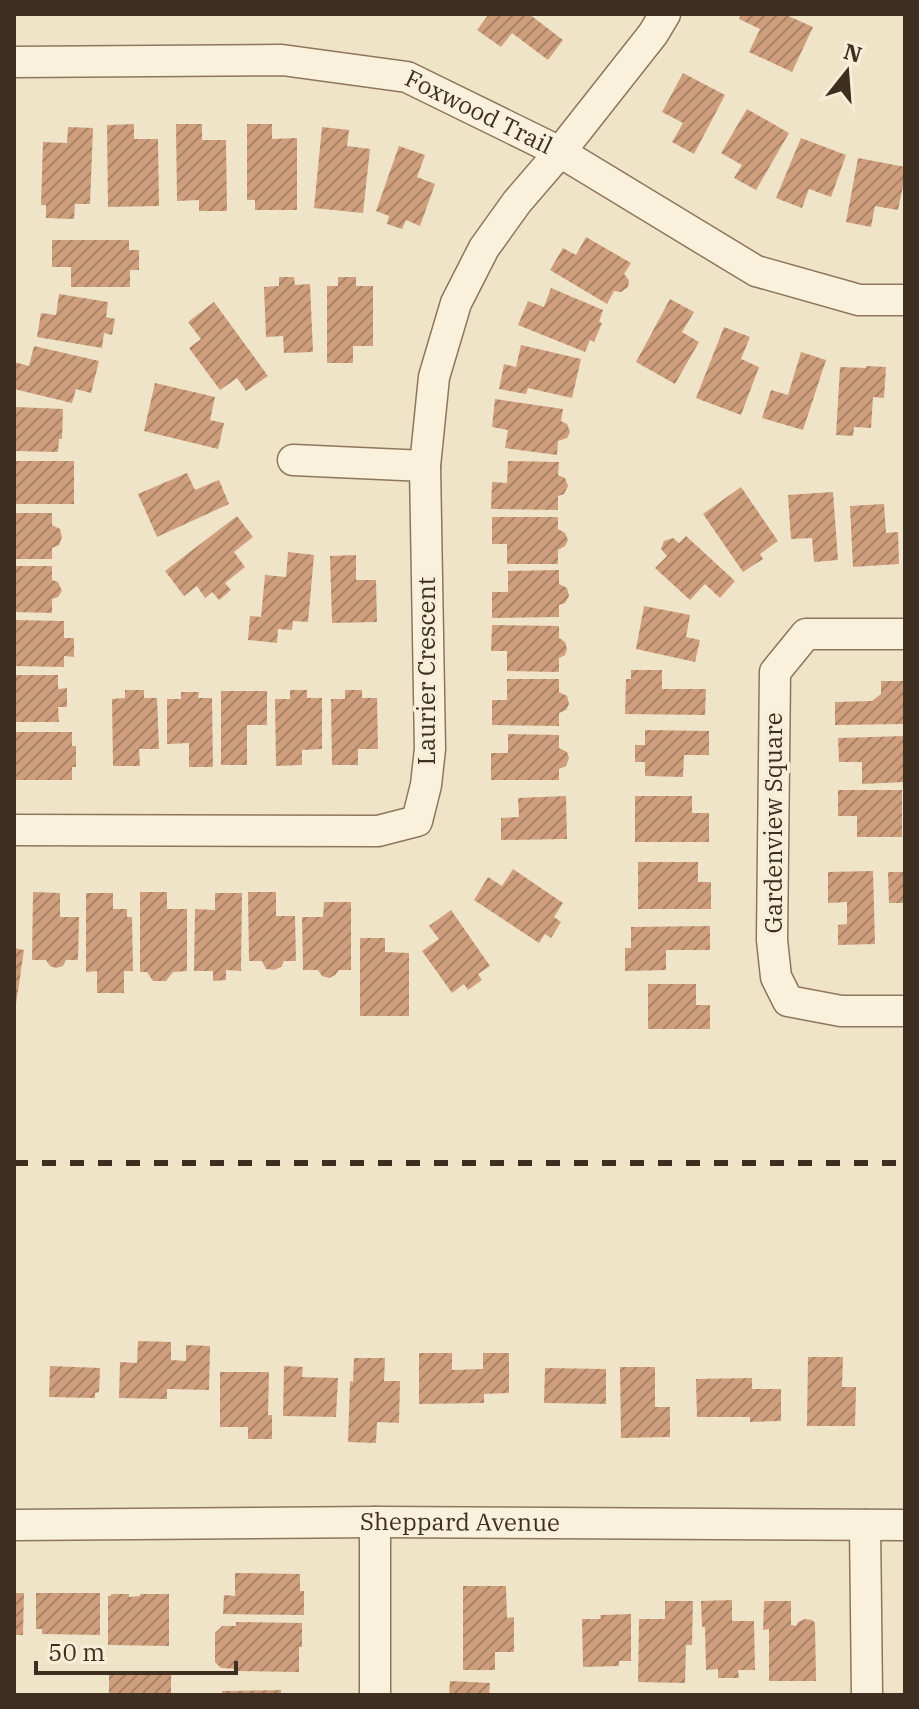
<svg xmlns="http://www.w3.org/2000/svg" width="919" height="1709" font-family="'IBM Plex Serif',serif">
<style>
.building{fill:url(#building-hatch)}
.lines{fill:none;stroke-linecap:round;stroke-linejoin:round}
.minor-casing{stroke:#8d765c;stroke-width:33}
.minor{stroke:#faf1dc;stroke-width:30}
.rail{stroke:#3d2e20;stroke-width:6;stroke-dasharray:14 14;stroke-linecap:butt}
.labels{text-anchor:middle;stroke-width:7;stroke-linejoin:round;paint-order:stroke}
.street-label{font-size:24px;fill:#3d2e20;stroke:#f7eed8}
</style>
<defs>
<pattern id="building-hatch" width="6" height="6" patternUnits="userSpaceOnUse" patternTransform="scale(2)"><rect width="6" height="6" fill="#cf9f7d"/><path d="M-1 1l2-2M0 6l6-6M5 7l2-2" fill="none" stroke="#a98266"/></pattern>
</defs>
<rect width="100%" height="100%" fill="#f0e4c8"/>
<!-- building -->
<path class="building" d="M489,14H529L563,40L548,60L512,33L501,47L477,30Z
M741,14H784L813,27L792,72L749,52L760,29L739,19Z
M683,73L725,95L694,154L672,142L683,123L662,112Z
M747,109L789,133L756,190L734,178L742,165L721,153Z
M134,124V139H158L159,206L108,207L107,125Z
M176,124H202V140H226L227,211H199V200L177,201Z
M247,124H272V139L297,138V210H255V200H247Z
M68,127L93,128L90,204H75L74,219L46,218V205H41L43,142L67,143Z
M322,127L349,130L347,146L370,149L363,213L314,208Z
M801,138L846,155L831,197L809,189L802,208L776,198Z
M399,146L425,155L417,177L435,184L420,226L406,220L402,229L387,224L389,216L376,211Z
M858,158L905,167V176L898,210L875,206L871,227L846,222Z
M586,237L631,263L624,274L629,280L628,287L621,292L614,291L607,304L550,270L563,248L576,255Z
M52,240H129V250H139V270H130V287H71V267H52Z
M279,277H294L295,285L310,284L313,352L284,353L283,336L266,337L264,287L279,286Z
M338,277H356V286H373V346H353V363H327V286H338Z
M551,288L603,310L599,322L602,323L594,342L590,340L585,352L518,325L528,301L544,307Z
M59,294L108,302L106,317L115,319L112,335L104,333L102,348L37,337L41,313L56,315Z
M670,299L694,312L682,332L699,342L675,384L636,362Z
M214,302L268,376L246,391L237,378L220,390L189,348L201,339L188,322Z
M724,327L750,337L741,359L759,367L741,415L696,398Z
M521,345L581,359L572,398L528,388L526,394L499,389L504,364L516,367Z
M34,346L99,361L91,393L76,389L72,403L14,389V362L29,366Z
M801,352L826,360L803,430L762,418L771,390L788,395Z
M866,366L886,367L884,398L873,397L871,428L854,427L853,436L836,435L840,367L866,368Z
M155,383L215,397L210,420L224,423L218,449L144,431Z
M495,399L563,409L561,421L567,424L570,432L567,438L558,441L557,455L505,448L508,430L492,427Z
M16,407L63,409L62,439H59L58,452L14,451Z
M14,461H74V504H14Z
M508,461L559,462L558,475L565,478L568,486L564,494L558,496V510L491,509L492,482L507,483Z
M187,473L195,490L219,480L229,504L157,537L138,494Z
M741,487L778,541L760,554L763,559L743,572L703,514Z
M833,492L838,560L814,562L812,538L791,539L788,495Z
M884,504L886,533L898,532L899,564L853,567L850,506Z
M14,513H52V525L60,529L62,537L59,545L52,548V559H14Z
M237,516L253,537L234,552L245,567L225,583L231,590L219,600L212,592L205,598L197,586L184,596L165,571Z
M492,517H558V529L565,533L568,540L565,546L558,550V564H507V544H492Z
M686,536L735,581L720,598L705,584L690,600L655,568L667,556L661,549L664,541L673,538L679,543Z
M288,552L314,555L308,622L293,621L292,630L278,629L277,643L248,640L250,616L261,617L265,575L286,577Z
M356,555V580H376L377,622L332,623L330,556Z
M14,566H52V580L58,582L62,591L58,597L52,599V613L14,612Z
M559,570V584L567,588L569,596L565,603L559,605V617L492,618V592H508V571Z
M644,606L690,615L686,637L700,640L695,662L636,649Z
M14,620L64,621V638H74V657L64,656V667L14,666Z
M492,625L559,626V638L565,642L567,649L565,655L559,658V672L507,671V651H491Z
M631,670H662V689H706L705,715L625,714L626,679H631Z
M14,675H58V689L67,688V707H58L59,722H14Z
M507,679H559V692L567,696L569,704L566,710L559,713V726L492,725V700H507Z
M881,681H905V724L835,725V702L872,701L881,694Z
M125,690H144V698H157L159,749H139L140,766H113L112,699L125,698Z
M290,690H307V698H322V749L302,750V765L276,766L275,699H290Z
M345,690H362V698H377L378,749H358V765H332L331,699H345Z
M221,691H267V725H247V765H221Z
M181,692H199L198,698H212L213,767H189V743L167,744V699H181Z
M645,730L709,731V755H684L683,777L645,776V762H635V745H645Z
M14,732H72V746H76V767H72V780H16Z
M508,734L559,735V748L567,752L569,758L566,766L559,769V780H491V753H508Z
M905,736V782L862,784V762H839L838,738Z
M838,790H902V837H857V816H838Z
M566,796L567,839L501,840V818L519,817L518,798Z
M635,796H692V813H709V842H635Z
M638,862H698V882H711V909H638Z
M513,869L563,903L554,917L561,922L551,938L545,934L539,943L474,900L488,877L502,886Z
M873,871L875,944L838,945V925L847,924V902L828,903V872Z
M888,872H905V903H889Z
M33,892L60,893V917H79L78,960H66L63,966L56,968L50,966L46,960H32Z
M140,892H167V909H187V971L173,972L166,981H153L147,972H140Z
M248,892H276V916H295L296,961H284L281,967L274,970L266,969L262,961H249Z
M86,893H113V909H127V917H132L133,971H124V993H97V971L86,972Z
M215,893H242L241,971L226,970V980L213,981V971H194L195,909L215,910Z
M324,902H351V970H339L335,975L329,978L322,976L318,970H303L302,917H323Z
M451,910L490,966L478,974L482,980L468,990L464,984L452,993L422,951L439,939L429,926Z
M710,926V950H666V970L625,971V948H631V927Z
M360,938H385V952L409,953V1016H360Z
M14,948L24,950L16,1004H14Z
M648,984H696V1005H710V1029H648Z
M138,1341L171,1342V1360L186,1361V1345L210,1346L209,1390L167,1389V1399L119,1398L120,1362L137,1363Z
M419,1353H452V1370L483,1369V1353H509V1393L484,1394V1403L419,1404Z
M808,1357H843L842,1387H856L855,1426H807Z
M354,1358H385L384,1381H400L399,1423L377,1422L376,1443L348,1442L350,1381L353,1382Z
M50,1366L100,1368L99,1392L95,1393V1398L49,1397Z
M284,1366L303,1367L302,1377L338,1378L336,1417L283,1416Z
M620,1367H655V1407H670V1437L621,1438Z
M545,1368L606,1369V1404L544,1403Z
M220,1372H269L268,1415H272V1439H248V1427H220Z
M752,1378V1389H781V1421L750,1422V1417H697L696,1379Z
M235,1573L300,1574V1591H304V1615L223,1614L224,1595L235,1596Z
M463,1586H506L507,1618L514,1617V1652H495V1670H463Z
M14,1593H24L23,1635H14Z
M36,1593H100V1635L42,1634V1629H36Z
M111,1594H129V1597L140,1596V1594H169V1646L108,1645V1596H111Z
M732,1600V1621H754L755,1670H738L739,1678H718V1669L706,1670L705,1627H702L701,1601Z
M665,1601H693L692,1645H686L685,1683L638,1682L639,1619H665Z
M764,1601H791V1625L796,1626L798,1622L805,1619L812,1620L815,1623L816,1681H769V1629L763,1630Z
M631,1614V1661H619V1666L583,1667L582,1619H601L600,1615Z
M236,1622L302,1623V1647H299V1672L235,1671L236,1669L221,1668L215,1662V1633L222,1626H236Z
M109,1675H171V1695H109Z
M450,1681L490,1683L489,1695H449Z
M281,1690V1695H222V1691Z"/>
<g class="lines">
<!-- minor casing -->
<g class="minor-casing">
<g id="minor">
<path id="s1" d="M14,62L282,60L407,77L560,152L756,271L859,300H905"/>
<path d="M293,460L425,466"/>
<path d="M905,634H806L775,672L772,940L776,977L788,1001L841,1011H905"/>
<path d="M14,830L378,831L417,821L426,785L430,749L425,466L434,377L456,303L484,248L517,202L560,152L653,34L665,14"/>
<path d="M375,1522V1695"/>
<path id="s2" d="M14,1525L375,1522L905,1525"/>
<path d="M865,1525L867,1695"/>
</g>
</g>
<!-- minor -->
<use href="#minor" class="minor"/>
<!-- rail -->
<path class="rail" d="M14,1163H905"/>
</g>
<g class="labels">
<!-- street labels -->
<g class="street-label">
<text dy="8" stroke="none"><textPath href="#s1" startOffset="474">Foxwood Trail</textPath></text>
<text transform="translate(427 671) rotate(-90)" y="8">Laurier Crescent</text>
<text transform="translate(774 823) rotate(-90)" y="8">Gardenview Square</text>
<text dy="8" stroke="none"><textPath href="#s2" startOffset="446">Sheppard Avenue</textPath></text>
</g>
</g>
<!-- border -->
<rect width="919" height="1709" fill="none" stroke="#3d2e20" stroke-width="32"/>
<!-- north arrow -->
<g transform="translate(847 72) rotate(17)" stroke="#f7eed8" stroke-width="6" paint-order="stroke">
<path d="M0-6L14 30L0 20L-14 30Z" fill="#3d2e20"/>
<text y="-12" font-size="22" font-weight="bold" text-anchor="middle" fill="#3d2e20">N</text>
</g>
<!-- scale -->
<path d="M36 1661v12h200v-12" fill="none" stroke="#3d2e20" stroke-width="4"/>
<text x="48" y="1661" font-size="24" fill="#3d2e20" stroke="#f7eed8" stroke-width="6" paint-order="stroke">50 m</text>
</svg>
